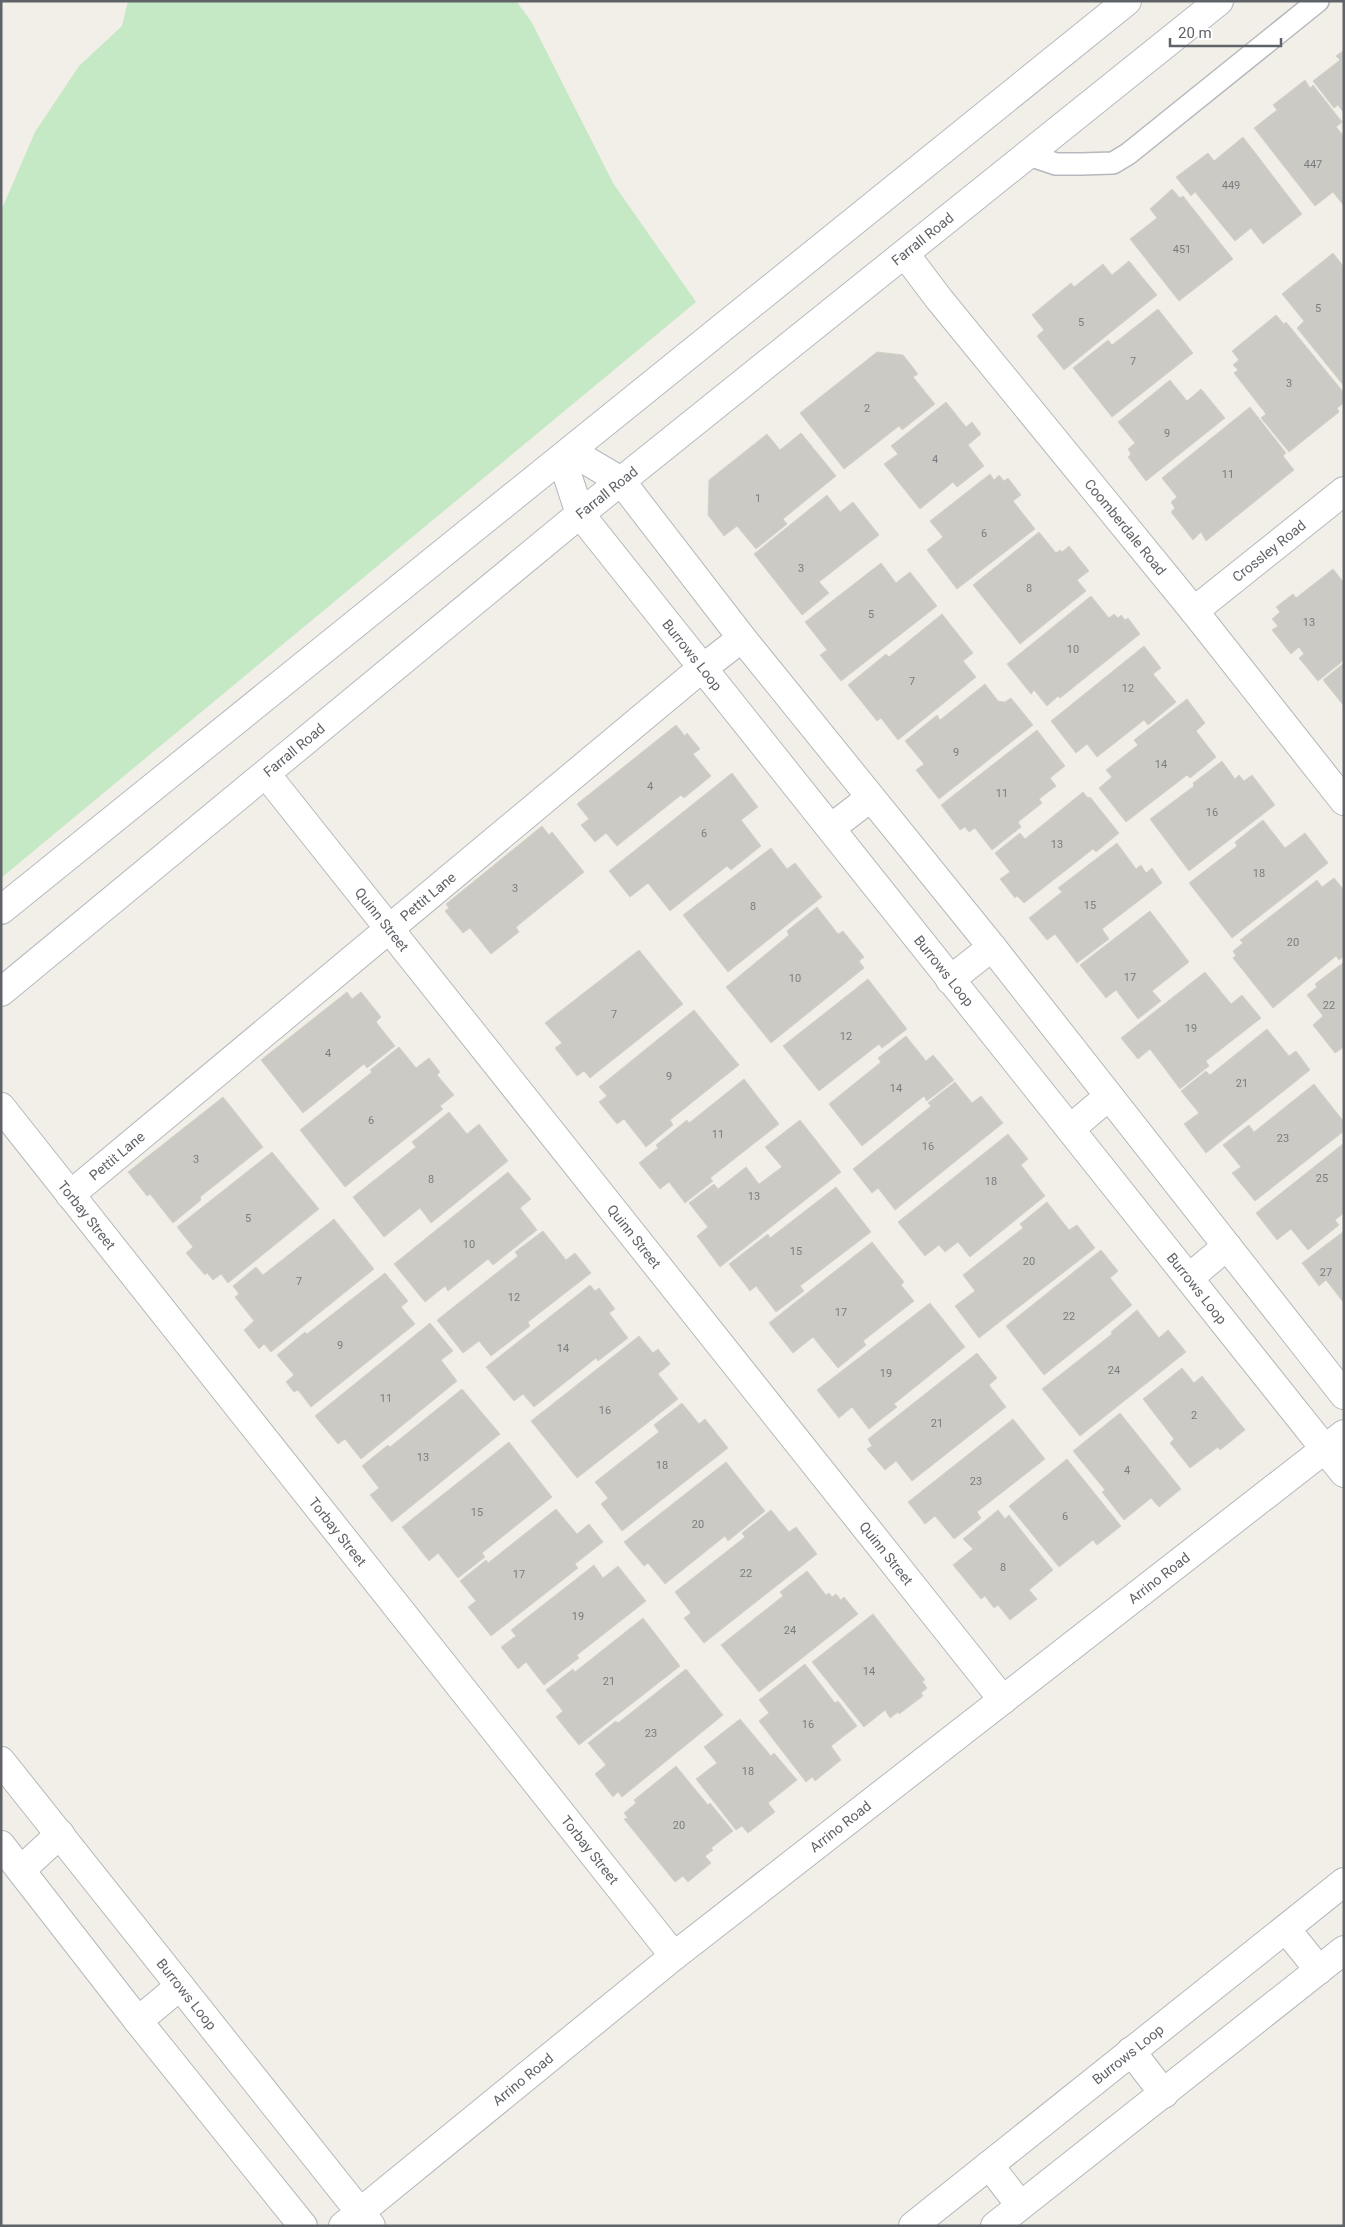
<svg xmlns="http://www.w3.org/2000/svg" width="1345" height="2227" font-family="Roboto,sans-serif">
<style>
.green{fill:#c5e8c5}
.building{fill:#cccac5;stroke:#d6d1c6}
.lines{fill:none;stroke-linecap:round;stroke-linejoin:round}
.service-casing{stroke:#b5b8bc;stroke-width:24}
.minor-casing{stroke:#b5b8bc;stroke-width:30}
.secondary-casing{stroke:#b6babf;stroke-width:30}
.service{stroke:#fff;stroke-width:21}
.minor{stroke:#fff;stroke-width:28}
.secondary{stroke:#fff;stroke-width:28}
.labels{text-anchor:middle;stroke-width:4.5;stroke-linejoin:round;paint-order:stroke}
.number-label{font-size:11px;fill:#7a7d7f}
.street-label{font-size:14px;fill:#5f6368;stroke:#fff}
</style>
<rect width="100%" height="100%" fill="#f1efe8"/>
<!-- green -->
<path class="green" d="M128,1H516L531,21L613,183L696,302L1,878V211L35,132L79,66L122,26Z"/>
<!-- building -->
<path class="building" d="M1344,50V113L1338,105L1334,108L1313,81L1340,60L1336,56Z
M1305,80L1310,88L1313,85L1342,122L1336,127L1344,136V206L1333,192L1315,206L1254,128L1277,110L1273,105Z
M1243,137L1302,214L1263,244L1251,228L1235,241L1195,192L1191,196L1176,177L1208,153L1214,161Z
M1172,189L1180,198L1183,196L1233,259L1179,301L1130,239L1157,218L1150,209Z
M1333,253L1344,267V386L1297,328L1304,321L1282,294Z
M1129,261L1157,295L1064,370L1037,336L1044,330L1032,315L1071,283L1074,287L1103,264L1112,275Z
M1158,309L1193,353L1112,417L1073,368L1108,340L1112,345Z
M1276,315L1284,324L1286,322L1344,393V403L1337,408L1339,412L1289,452L1261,418L1266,414L1234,373L1238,370L1233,365L1239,360L1232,351Z
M877,352L903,355L918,374L913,377L935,404L902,430L899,426L844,469L800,413Z
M1170,380L1187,401L1201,389L1225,418L1146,481L1128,457L1131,454L1128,449L1135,443L1118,422Z
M946,402L966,427L972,422L981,434L968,445L984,466L957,487L953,482L920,509L884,464L898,454L891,446Z
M1250,407L1286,453L1283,456L1294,470L1206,541L1201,532L1193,540L1171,512L1175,508L1171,502L1177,497L1162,478Z
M801,433L836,476L783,519L787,524L756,549L737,526L724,536L708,515L709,480L767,434L780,450Z
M990,474L994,480L999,475L1004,481L1008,478L1021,495L1013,501L1035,529L957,589L927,550L943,537L930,521Z
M827,495L840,512L853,502L879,535L819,582L829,593L802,615L754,554Z
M1039,532L1056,553L1060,550L1062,552L1069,546L1089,571L1077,580L1086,591L1020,644L973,585Z
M881,563L896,583L910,572L937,606L841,681L820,655L827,650L805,622Z
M1333,569L1344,583V660L1318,681L1299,658L1304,654L1299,647L1291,654L1272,630L1278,626L1272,619L1280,612L1276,607L1293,594L1296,598Z
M1091,596L1109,618L1114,614L1118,618L1121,615L1125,620L1128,618L1140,634L1060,698L1058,696L1047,706L1034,690L1031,694L1007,664Z
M942,614L973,653L963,661L976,677L898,740L881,718L877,721L848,685L886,654L889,657Z
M1144,646L1161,668L1153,674L1176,702L1148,725L1144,720L1097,757L1087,744L1076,753L1051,721Z
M1344,663V706L1323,680Z
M985,684L998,701L1005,702L1011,698L1033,725L939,799L916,770L924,764L905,741L937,715L940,720Z
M1187,699L1205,723L1196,731L1216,757L1190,778L1187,775L1126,822L1099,788L1112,777L1106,770L1138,745L1134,740Z
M676,725L685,736L687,733L700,749L693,754L711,776L684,798L681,795L617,846L606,833L595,842L581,825L589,819L577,804Z
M1037,730L1065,766L1050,778L1056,786L1039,799L1042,803L1018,822L1021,827L992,850L975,828L969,832L965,827L960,830L941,805Z
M1222,761L1235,779L1239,775L1244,781L1252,775L1275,805L1189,871L1150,819L1194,786L1193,783Z
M732,773L758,807L741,820L761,846L731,870L727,866L670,911L648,883L630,897L609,871Z
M1083,792L1088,798L1090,797L1119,833L1096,852L1093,849L1024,903L1017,896L1015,898L1000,879L1010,872L995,853L1020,833L1025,839Z
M1263,820L1285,848L1305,833L1328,863L1232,938L1189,883L1237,846L1235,842Z
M542,826L549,835L552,832L584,872L516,927L519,932L491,954L470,928L463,933L445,911L449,908L446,904Z
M1117,843L1136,869L1141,865L1146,873L1152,868L1162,883L1102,929L1109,939L1077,963L1055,934L1047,940L1029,918L1062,892L1058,888Z
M771,848L787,869L795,863L822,897L728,972L683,915Z
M1334,878L1344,890V956L1339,960L1336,956L1273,1008L1233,958L1236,956L1233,951L1243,943L1240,940L1317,880L1322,887Z
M817,907L838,934L843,931L864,957L859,961L864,968L771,1043L726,987L789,935L787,931Z
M1150,911L1189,962L1152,991L1161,1001L1138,1019L1116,990L1106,998L1080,965Z
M639,950L683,1004L590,1078L584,1071L577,1076L555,1048L562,1043L545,1023Z
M1344,962V1047L1335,1053L1313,1025L1323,1016L1307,995L1317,987L1315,984Z
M1205,972L1231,1004L1242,995L1261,1018L1206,1061L1209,1066L1180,1089L1150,1049L1138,1059L1121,1038Z
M868,979L907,1029L882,1048L879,1044L819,1091L783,1046Z
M347,992L352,999L361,992L381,1017L376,1022L395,1046L367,1068L364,1064L303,1113L261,1060Z
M694,1010L739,1065L670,1120L673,1125L646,1147L624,1119L617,1124L599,1102L607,1096L599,1087Z
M1267,1029L1289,1056L1296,1051L1310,1070L1206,1153L1184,1124L1199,1113L1181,1091L1206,1071L1210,1075Z
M906,1036L926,1061L933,1055L954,1080L927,1101L924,1096L862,1146L829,1104L881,1062L878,1058Z
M399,1047L416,1068L429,1058L440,1072L437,1075L454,1095L440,1106L443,1109L345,1187L300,1130L372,1072L370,1070Z
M744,1079L779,1124L710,1178L713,1181L685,1203L669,1182L660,1189L639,1163L658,1148L656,1145L687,1120L689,1123Z
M955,1082L972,1103L981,1096L1003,1123L895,1210L878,1188L872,1193L853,1169L931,1106L928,1103Z
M1314,1084L1344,1122V1131L1255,1201L1232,1173L1241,1167L1223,1145L1249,1125L1254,1132Z
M223,1097L263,1147L200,1197L201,1200L173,1223L150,1194L147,1196L128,1172Z
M449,1112L467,1134L479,1124L508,1161L431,1223L420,1208L384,1237L353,1197L416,1147L412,1142Z
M800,1120L841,1172L720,1267L697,1236L708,1227L689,1203L714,1184L718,1189L746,1167L759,1184L782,1167L765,1147Z
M1008,1134L1028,1159L1021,1165L1045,1196L970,1257L958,1242L945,1252L939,1245L925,1256L898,1222Z
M1344,1143V1213L1335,1220L1339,1225L1308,1250L1291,1229L1277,1240L1256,1213Z
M272,1152L319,1209L228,1283L221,1274L213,1280L207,1273L205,1275L186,1253L193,1247L177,1227Z
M508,1172L531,1199L520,1208L537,1230L493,1265L488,1259L448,1291L445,1286L425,1302L394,1264Z
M836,1187L871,1232L800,1286L804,1291L776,1312L756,1286L750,1291L729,1264L768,1234L770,1238Z
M1047,1202L1069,1230L1077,1225L1095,1248L979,1338L955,1306L975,1291L963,1275L1023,1228L1020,1224Z
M334,1219L374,1269L271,1352L264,1344L259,1349L244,1330L254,1321L235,1297L239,1294L233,1286L256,1267L263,1275Z
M543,1231L566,1260L575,1253L591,1273L528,1322L530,1326L491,1356L479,1341L463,1353L437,1320L518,1256L515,1252Z
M1344,1231V1303L1326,1280L1319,1286L1302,1263Z
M872,1242L904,1282L901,1285L914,1301L863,1341L866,1345L838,1368L813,1337L793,1353L769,1323Z
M1101,1250L1118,1271L1110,1278L1132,1305L1044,1375L1006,1326Z
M385,1273L408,1301L401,1307L415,1324L311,1407L298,1390L294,1392L286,1382L294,1375L277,1355L305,1332L307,1334Z
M590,1285L595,1291L599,1288L615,1309L609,1313L628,1338L598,1361L596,1358L534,1407L523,1394L514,1401L486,1367Z
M930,1303L965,1347L894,1404L897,1407L869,1429L852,1407L839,1418L817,1390Z
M1137,1310L1159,1338L1168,1330L1186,1352L1080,1436L1042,1389L1112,1334L1111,1332Z
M430,1323L453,1351L441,1360L457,1381L361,1459L345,1439L338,1444L315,1416Z
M639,1336L653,1353L658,1349L670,1364L658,1374L678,1399L577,1478L531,1421Z
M977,1353L997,1378L989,1385L1006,1407L912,1481L896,1461L885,1470L867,1449L872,1446L868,1439Z
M1182,1368L1194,1383L1202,1376L1245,1430L1220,1450L1218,1447L1190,1468L1170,1443L1174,1439L1143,1399Z
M462,1389L500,1434L392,1522L370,1495L379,1488L362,1466L388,1445L390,1447Z
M682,1403L699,1424L705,1419L728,1448L622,1531L601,1504L608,1498L595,1482L659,1432L654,1425Z
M1120,1413L1181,1489L1159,1507L1151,1498L1124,1520L1102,1492L1105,1490L1073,1451Z
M1013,1419L1045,1459L977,1512L981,1518L954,1539L935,1516L925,1524L908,1502Z
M509,1442L552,1497L482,1553L485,1557L458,1578L438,1553L429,1561L402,1527Z
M1067,1459L1121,1526L1097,1545L1093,1540L1059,1567L1009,1506Z
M726,1462L765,1511L728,1541L725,1536L665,1584L648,1563L644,1566L624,1542Z
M556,1509L577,1534L589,1524L603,1542L575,1564L578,1568L491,1636L468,1607L476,1601L460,1581L486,1560L488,1563Z
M771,1510L789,1532L796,1527L817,1554L704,1643L684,1618L691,1613L675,1592L745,1537L742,1533Z
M998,1510L1005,1519L1009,1515L1053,1570L1029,1590L1037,1599L1010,1620L998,1605L994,1608L985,1596L981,1599L953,1565L973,1549L963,1539Z
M594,1565L603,1578L618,1566L646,1601L577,1655L579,1658L544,1685L526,1662L518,1669L501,1647L516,1636L511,1630Z
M807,1571L826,1595L829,1593L832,1597L836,1594L841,1600L844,1597L858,1614L759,1692L721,1645L783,1596L780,1592Z
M873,1614L925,1680L922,1681L927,1688L921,1693L923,1696L899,1714L898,1712L890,1718L885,1710L864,1727L812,1662Z
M643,1618L680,1666L579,1745L556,1717L563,1711L546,1690L573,1669L575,1672Z
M805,1664L835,1703L838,1701L857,1726L831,1746L841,1760L815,1781L812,1777L806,1782L759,1721L769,1713L759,1700Z
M686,1669L723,1715L622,1797L618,1792L613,1797L595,1774L606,1765L588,1743L616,1721L618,1723Z
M740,1719L771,1756L774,1753L797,1780L768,1803L775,1812L748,1833L742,1826L736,1830L696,1779L717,1763L704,1747Z
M676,1766L708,1805L710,1803L733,1831L711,1848L713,1850L705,1856L711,1863L688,1882L683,1876L675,1882L624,1819L628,1818L624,1813L636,1803L634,1800Z"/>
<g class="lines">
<!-- service casing -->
<g class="service-casing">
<path id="service" d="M1029,155L1056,164H1081L1113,163L1128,154L1318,1"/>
</g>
<!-- minor casing -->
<g class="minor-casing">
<g id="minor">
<path id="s1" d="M905,254L939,299L1194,611L1344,801"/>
<path d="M572,452L621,481L742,638L992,947L1344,1395"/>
<path id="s2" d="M562,459L580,514L1344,1473"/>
<path id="s3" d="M1194,611L1344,491"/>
<path id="s4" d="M266,774L1003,1700"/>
<path d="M831,828L870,798"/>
<path d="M950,980L992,947"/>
<path id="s5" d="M1,1107L674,1956"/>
<path d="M1070,1129L1109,1096"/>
<path id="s6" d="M70,1195L690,678L742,638"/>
<path d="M1189,1278L1227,1246"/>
<path id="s7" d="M1,1761L371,2226"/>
<path d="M1,1845L138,2021L303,2226"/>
<path d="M21,1870L60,1834"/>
<path d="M1286,1929L1319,1970"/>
<path d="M138,2021L180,1986"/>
<path d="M1131,2051L1164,2094"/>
<path d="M989,2165L1020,2205"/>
<path id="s8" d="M343,2226L674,1956L1344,1434"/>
<path id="s9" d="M913,2226L1344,1882"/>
<path d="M995,2226L1344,1950"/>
</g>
</g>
<!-- secondary casing -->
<g class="secondary-casing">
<g id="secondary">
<path d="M1,910L1127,1"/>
<path id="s10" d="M1,992L580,514L1219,1"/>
</g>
</g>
<!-- service -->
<use href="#service" class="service"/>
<!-- minor -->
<use href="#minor" class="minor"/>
<!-- secondary -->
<use href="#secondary" class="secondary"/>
</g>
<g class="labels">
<!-- number labels -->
<g class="number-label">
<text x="1313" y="168">447</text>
<text x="1231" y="189">449</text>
<text x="1182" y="253">451</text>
<text x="1318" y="312">5</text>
<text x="1081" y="326">5</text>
<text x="1133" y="365">7</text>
<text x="1289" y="387">3</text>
<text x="867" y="412">2</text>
<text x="1167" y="437">9</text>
<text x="935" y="463">4</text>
<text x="1228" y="478">11</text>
<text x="758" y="502">1</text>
<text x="984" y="537">6</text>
<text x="801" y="572">3</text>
<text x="1029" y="592">8</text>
<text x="871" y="618">5</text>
<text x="1309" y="626">13</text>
<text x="1073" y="653">10</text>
<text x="912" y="685">7</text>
<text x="1128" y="692">12</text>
<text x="956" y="756">9</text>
<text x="1161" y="768">14</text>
<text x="650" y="790">4</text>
<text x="1002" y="797">11</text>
<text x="1212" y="816">16</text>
<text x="704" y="837">6</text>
<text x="1057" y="848">13</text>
<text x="1259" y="877">18</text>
<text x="515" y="892">3</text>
<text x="1090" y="909">15</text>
<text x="753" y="910">8</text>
<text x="1293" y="946">20</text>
<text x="1130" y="981">17</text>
<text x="795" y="982">10</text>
<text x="1329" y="1009">22</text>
<text x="614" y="1018">7</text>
<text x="1191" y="1032">19</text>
<text x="846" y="1040">12</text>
<text x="328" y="1057">4</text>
<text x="669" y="1080">9</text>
<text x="1242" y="1087">21</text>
<text x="896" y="1092">14</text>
<text x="371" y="1124">6</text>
<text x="718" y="1138">11</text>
<text x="1283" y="1142">23</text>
<text x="928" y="1150">16</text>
<text x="196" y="1163">3</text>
<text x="1322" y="1182">25</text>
<text x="431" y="1183">8</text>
<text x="991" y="1185">18</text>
<text x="754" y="1200">13</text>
<text x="248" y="1222">5</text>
<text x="469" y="1248">10</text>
<text x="796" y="1255">15</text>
<text x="1029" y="1265">20</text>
<text x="1326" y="1276">27</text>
<text x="299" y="1285">7</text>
<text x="514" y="1301">12</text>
<text x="841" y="1316">17</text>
<text x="1069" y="1320">22</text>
<text x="340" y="1349">9</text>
<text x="563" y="1352">14</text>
<text x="1114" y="1374">24</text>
<text x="886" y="1377">19</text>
<text x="386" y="1402">11</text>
<text x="605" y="1414">16</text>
<text x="1194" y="1419">2</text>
<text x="937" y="1427">21</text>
<text x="423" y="1461">13</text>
<text x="662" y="1469">18</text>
<text x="1127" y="1474">4</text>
<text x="976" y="1485">23</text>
<text x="477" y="1516">15</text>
<text x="1065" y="1520">6</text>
<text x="698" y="1528">20</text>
<text x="1003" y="1571">8</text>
<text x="746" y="1577">22</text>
<text x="519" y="1578">17</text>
<text x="578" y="1620">19</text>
<text x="790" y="1634">24</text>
<text x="869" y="1675">14</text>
<text x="609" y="1685">21</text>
<text x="808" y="1728">16</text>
<text x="651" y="1737">23</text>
<text x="748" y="1775">18</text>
<text x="679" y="1829">20</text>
</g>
<!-- street labels -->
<g class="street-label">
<text dy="5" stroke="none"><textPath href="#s10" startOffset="1190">Farrall Road</textPath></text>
<text dy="5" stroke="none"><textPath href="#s10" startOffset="785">Farrall Road</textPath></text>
<text dy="5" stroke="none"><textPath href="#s1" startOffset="351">Coomberdale Road</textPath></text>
<text dy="5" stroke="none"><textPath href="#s3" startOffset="96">Crossley Road</textPath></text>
<text dy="5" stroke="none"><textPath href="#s2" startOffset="238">Burrows Loop</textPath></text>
<text dy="5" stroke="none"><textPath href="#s10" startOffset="380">Farrall Road</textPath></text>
<text dy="5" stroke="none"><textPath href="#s6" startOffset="466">Pettit Lane</textPath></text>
<text dy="5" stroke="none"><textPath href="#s4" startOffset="186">Quinn Street</textPath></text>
<text dy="5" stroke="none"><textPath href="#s2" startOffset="642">Burrows Loop</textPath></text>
<text dy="5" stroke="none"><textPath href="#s6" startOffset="61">Pettit Lane</textPath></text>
<text dy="5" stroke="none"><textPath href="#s5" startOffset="138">Torbay Street</textPath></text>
<text dy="5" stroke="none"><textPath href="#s4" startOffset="591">Quinn Street</textPath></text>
<text dy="5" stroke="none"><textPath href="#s2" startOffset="1048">Burrows Loop</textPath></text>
<text dy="5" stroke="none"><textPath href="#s5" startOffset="542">Torbay Street</textPath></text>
<text dy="5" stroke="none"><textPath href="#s4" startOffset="996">Quinn Street</textPath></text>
<text dy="5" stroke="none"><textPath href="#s8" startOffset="1042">Arrino Road</textPath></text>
<text dy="5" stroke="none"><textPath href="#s8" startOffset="638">Arrino Road</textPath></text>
<text dy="5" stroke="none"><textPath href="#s5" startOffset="948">Torbay Street</textPath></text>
<text dy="5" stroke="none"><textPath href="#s7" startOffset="298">Burrows Loop</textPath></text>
<text dy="5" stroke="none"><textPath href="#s9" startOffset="275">Burrows Loop</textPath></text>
<text dy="5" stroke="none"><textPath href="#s8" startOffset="232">Arrino Road</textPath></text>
</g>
</g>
<!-- border -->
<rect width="1345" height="2227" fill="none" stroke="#5f6368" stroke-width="5"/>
<!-- scale -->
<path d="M1170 38v8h111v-8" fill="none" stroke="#5f6368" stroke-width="2.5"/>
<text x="1178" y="38" font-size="15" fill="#5f6368" stroke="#ffffff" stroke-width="4" paint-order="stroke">20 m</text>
</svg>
